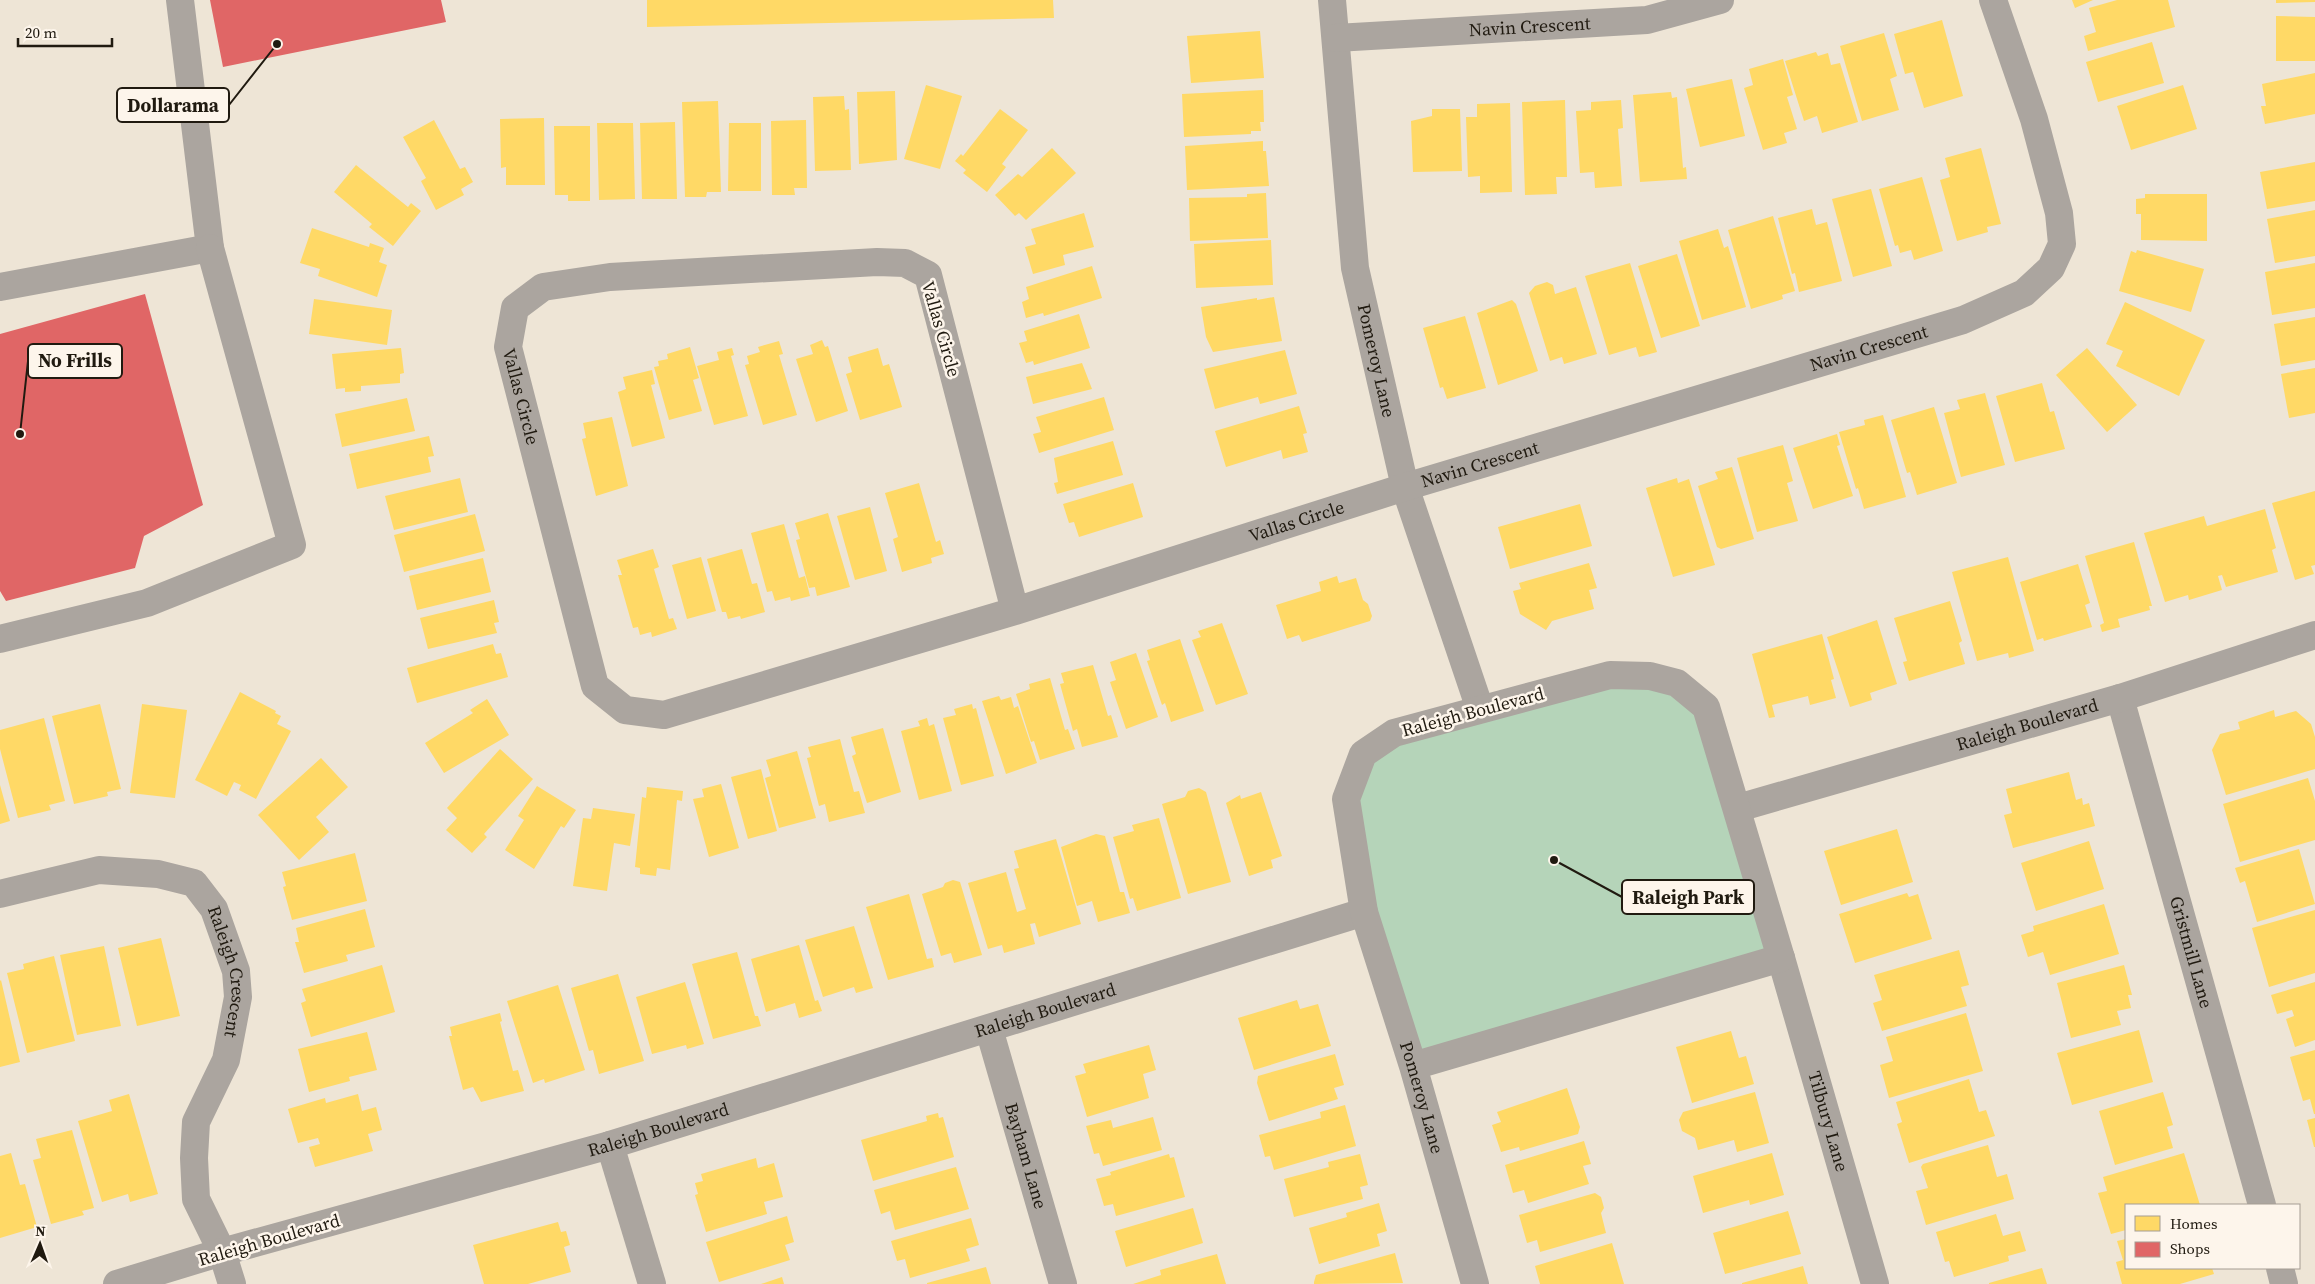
<svg xmlns="http://www.w3.org/2000/svg" width="2315" height="1284" font-family="'Source Serif 4',serif">
<style>
.green{fill:#b5d4b9}
.homes{fill:#ffd966}
.shops{fill:#e06666}
.lines{fill:none;stroke-linecap:round;stroke-linejoin:round}
.minor{stroke:#aba59f;stroke-width:28}
.tertiary{stroke:#aba59f;stroke-width:28}
.labels{text-anchor:middle;stroke-width:5;stroke-linejoin:round;paint-order:stroke}
.street-label{font-size:18px;fill:#201a10;stroke:#fdf5eb}
.leader{fill:none;stroke:#201a10;stroke-width:2}
.callout-dot{fill:#201a10;stroke:#fdf5eb;stroke-width:2}
.callout{fill:#fdf5eb;stroke:#201a10;stroke-width:2}
.callout-label{font-size:19px;text-anchor:middle;font-weight:bold;fill:#201a10}
</style>
<rect width="100%" height="100%" fill="#eee5d6"/>
<!-- green -->
<path class="green" d="M1610,675L1706,707L1781,958L1413,1066L1346,799L1363,754Z"/>
<!-- homes -->
<path class="homes" d="M647,0H1053L1054,18L647,27Z
M2072,0H2093L2075,8Z
M2117,0H2168L2175,27L2088,51L2084,36L2096,32L2089,8Z
M2276,0H2315V2L2276,3Z
M2276,16L2315,17V61H2276Z
M1942,20L1963,96L1924,108L1913,72L1905,74L1894,34Z
M1260,31L1264,78L1191,83L1187,36Z
M1884,33L1897,76L1890,79L1899,110L1862,121L1840,46Z
M2152,42L2164,83L2098,102L2086,62Z
M1816,52L1818,56L1828,53L1831,65L1840,63L1858,122L1822,133L1817,116L1804,121L1785,61Z
M1783,59L1793,95L1787,97L1797,129L1784,133L1787,143L1763,150L1744,88L1753,85L1749,69Z
M2315,73V114L2265,124L2261,106H2266L2262,84Z
M1732,79L1745,136L1700,147L1686,89Z
M926,85L962,96L940,169L904,159Z
M2183,85L2197,129L2131,150L2117,106Z
M1263,90L1264,122H1260L1261,131H1251V134L1184,137L1182,94Z
M895,91L897,160L859,164L857,92Z
M1671,92L1672,98L1677,97L1683,168L1686,167L1687,179L1640,182L1633,95Z
M844,96L845,110L849,109L851,170L815,171L813,97Z
M1565,100L1567,177H1556L1557,194L1525,195L1522,102Z
M1621,100L1623,128L1618,129L1622,186L1595,188L1594,172L1580,173L1576,111L1591,110V102Z
M718,101L721,192H707L706,197H685L682,102Z
M1510,103L1512,192L1480,193V176L1468,177L1466,117H1477V104Z
M1000,109L1028,130L1002,164L1006,167L987,192L963,173L966,170L955,161L961,154L963,156Z
M1432,109H1460L1462,171L1413,172L1411,121L1432,116Z
M544,118L545,185H506V167L501,168L500,119Z
M434,120L460,169L465,167L473,182L461,189L464,195L436,210L421,181L426,178L403,137Z
M806,120L807,188H794L795,195H772L771,121Z
M675,122L677,199H642L640,123Z
M597,123H633L635,199L599,200Z
M729,123H761V191H728Z
M554,126H590V201H568V195H555Z
M1263,141V151H1266L1269,186L1187,190L1185,146Z
M1052,148L1076,173L1026,220L1019,213L1015,216L995,195L1018,174L1022,177Z
M1981,148L2001,224L1987,227L1988,232L1957,241L1940,180L1950,177L1945,158Z
M2315,162V201L2267,209L2260,172Z
M356,165L408,207L411,203L421,211L393,246L369,227L372,224L334,192Z
M1922,177L1943,251L1914,260L1911,250L1900,253L1898,245L1895,246L1879,189Z
M1871,189L1892,266L1853,277L1832,199Z
M1266,193L1268,238L1190,241L1189,198L1247,197V194Z
M2145,194H2207V241L2141,240V214H2136V199L2145,198Z
M1812,209L1816,225L1827,222L1842,281L1799,292L1795,273L1792,274L1778,218Z
M2315,210V256L2275,263L2267,219Z
M1084,213L1094,247L1063,255L1065,265L1033,274L1025,247L1036,244L1031,229Z
M1773,216L1795,291L1782,295L1783,299L1751,309L1728,230Z
M312,228L369,247L370,243L384,248L379,262L387,265L377,297L318,276L320,269L300,263Z
M1718,229L1724,248L1728,246L1746,307L1702,320L1679,241Z
M1271,240L1273,285L1196,288L1194,244Z
M2137,250L2204,269L2191,312L2119,291L2131,251L2136,253Z
M1677,254L1700,326L1661,338L1638,266Z
M1630,263L1657,352L1639,357L1636,347L1609,355L1585,276Z
M2315,263V308L2272,315L2265,272Z
M1092,266L1102,298L1044,316L1043,313L1026,318L1022,302L1029,299L1026,287Z
M1547,282L1553,285L1555,294L1576,287L1597,354L1564,364L1562,357L1550,361L1529,293L1535,286Z
M1274,297L1282,341L1213,352L1206,337L1201,307L1257,298V300Z
M314,299L392,310L387,345L309,334Z
M1512,300L1516,304L1538,371L1498,385L1477,313Z
M2125,302L2205,340L2179,396L2116,366L2123,351L2106,344Z
M1079,314L1090,348L1034,365L1033,361L1026,363L1019,343L1027,341L1024,331Z
M1465,316L1486,388L1447,399L1443,387L1440,388L1423,328Z
M2315,317V360L2281,366L2274,324Z
M822,340L825,347L828,346L848,411L816,422L796,359L813,354L810,345Z
M779,341L783,354L779,355L797,415L763,425L745,365L749,364L747,356L760,352L758,347Z
M690,347L699,378L693,380L702,411L669,420L654,367L659,366L658,361L668,359L667,354Z
M401,348L404,373L400,374V383L361,386V391L345,392V388L336,389L332,354Z
M732,348L734,355L731,356L748,416L714,425L697,366L719,360L717,352Z
M878,348L883,366L889,364L902,407L860,420L846,374L852,372L848,357Z
M2087,348L2137,405L2107,432L2056,375Z
M1285,350L1297,394L1260,404L1258,397L1215,409L1204,369Z
M1082,363L1092,389L1033,404L1026,377Z
M2315,368V413L2289,418L2281,374Z
M652,370L655,384L651,385L665,438L632,447L618,392L626,389L623,377Z
M2042,383L2050,412L2054,411L2065,449L2015,462L1996,396Z
M1985,393L2005,465L1961,477L1944,413L1960,409L1957,400Z
M1104,397L1114,430L1039,453L1033,434L1041,432L1036,417Z
M407,398L415,431L342,447L335,414Z
M1299,406L1307,433L1303,434L1308,452L1283,459L1281,450L1226,467L1215,431Z
M1934,407L1957,483L1917,495L1910,472L1907,473L1891,420Z
M1883,415L1906,497L1864,509L1858,488L1856,489L1839,432L1865,425L1864,420Z
M612,417L628,486L596,496L582,439L586,438L583,423Z
M1837,434L1840,445L1837,446L1853,496L1813,509L1793,448Z
M429,436L434,456L428,457L431,472L357,489L349,454Z
M1113,441L1123,475L1057,494L1054,483L1058,482L1054,458Z
M1783,445L1793,481L1787,483L1798,521L1757,532L1737,458Z
M1732,467L1754,539L1721,549L1717,547L1698,486L1718,479L1715,472Z
M460,478L468,512L394,530L385,496Z
M1677,478L1678,483L1689,479L1715,565L1673,577L1646,488Z
M919,483L936,542L940,540L944,554L931,558L932,563L902,572L893,539L898,537L885,493Z
M1133,483L1143,517L1079,537L1074,522L1069,523L1063,504Z
M2315,491V565L2311,566L2314,574L2295,580L2272,503Z
M1580,504L1592,546L1510,569L1498,527Z
M870,507L887,571L855,580L837,516Z
M2265,509L2276,548L2272,550L2278,572L2226,587L2222,575L2218,576L2222,590L2189,600L2188,595L2165,602L2144,533L2204,516L2207,526Z
M828,513L850,587L817,596L815,587L809,588L796,540L800,539L795,523Z
M475,514L485,551L404,572L394,535Z
M784,524L799,578L805,576L810,596L791,601L790,597L775,601L772,591L767,592L751,533Z
M2134,542L2152,606H2149L2150,610L2118,619L2120,627L2102,632L2100,625L2104,623L2085,556Z
M653,549L659,567L654,569L669,619L673,618L677,629L652,637L651,632L640,635L638,627L633,628L618,575H622L617,560Z
M742,549L752,584L757,583L765,612L741,619L740,616L728,619L726,612H722L707,559Z
M701,557L716,611L687,619L672,565Z
M2008,557L2034,651L2009,658L2008,653L1977,661L1952,572Z
M483,558L491,592L417,610L409,576Z
M1589,563L1597,588L1589,590L1594,609L1552,621L1546,630L1520,614L1513,591L1521,589L1519,583Z
M2078,564L2090,603L2085,605L2092,627L2044,641L2043,638L2037,640L2020,582Z
M1337,576L1339,583L1356,578L1363,600L1368,604L1372,616L1370,621L1302,642L1299,635L1287,639L1276,605L1321,591L1319,582Z
M494,600L499,622L494,623L497,633L428,649L420,618Z
M1950,601L1962,641L1959,643L1965,664L1909,681L1903,662L1907,661L1894,618Z
M1877,620L1897,684L1870,693L1872,700L1850,707L1827,637Z
M1222,623L1248,694L1216,705L1192,640L1201,637L1198,631Z
M1822,634L1834,679L1831,680L1836,698L1810,705L1808,696L1772,705L1775,717L1769,718L1752,654Z
M1180,639L1204,711L1171,722L1165,703L1162,705L1147,661L1150,660L1147,650Z
M493,644L496,654L501,653L508,677L417,703L407,668Z
M1136,653L1158,717L1126,729L1110,682L1116,680L1110,662Z
M1093,665L1108,716L1111,715L1118,737L1082,747L1077,729L1073,731L1060,684L1064,683L1061,673Z
M1050,678L1065,730L1068,729L1075,749L1040,760L1034,741L1031,742L1016,694L1030,689L1029,684Z
M240,692L276,711L275,713L281,716L277,724L291,731L256,799L239,790L241,785L234,782L227,796L195,780Z
M999,696L1001,700L1011,697L1014,708L1018,706L1037,763L1006,774L982,701Z
M487,699L509,735L444,773L425,743L473,713L470,710Z
M100,704L121,789L107,792L108,796L74,804L52,716Z
M142,704L187,710L175,798L130,793Z
M972,704L973,709L976,708L994,776L961,785L943,718L956,715L954,709Z
M2274,710L2275,717L2296,711L2311,724L2315,737V769L2226,795L2212,750L2220,734L2240,729L2238,722Z
M44,718L65,801L49,805L51,810L18,818L0,749V730Z
M927,718L929,726L934,724L952,791L919,800L901,731L920,726L918,721Z
M883,728L901,792L867,803L852,756L856,754L851,737Z
M840,739L854,792L859,791L865,813L829,822L825,804L819,806L807,758L811,757L808,747Z
M500,749L533,779L484,834L487,837L472,853L446,830L457,818L447,808Z
M797,751L816,818L779,828L765,778L771,776L766,760Z
M321,758L348,787L316,817L329,832L299,860L258,815Z
M761,769L777,831L748,839L731,777Z
M2069,772L2076,800L2082,798L2083,805L2089,803L2095,826L2013,848L2004,815L2012,813L2006,789Z
M2308,778L2315,801V840L2240,862L2223,804Z
M721,784L739,848L709,857L693,799L704,797L702,789Z
M0,785L10,821L0,824Z
M537,786L576,810L564,828L561,826L534,869L505,850L524,820L518,816Z
M647,787L683,791L682,801L677,800L670,870L657,868L656,876L640,874V868L635,867L642,797L646,798Z
M1199,788L1206,792L1231,882L1188,894L1162,804L1185,797L1188,791Z
M1261,792L1282,856L1271,860L1273,868L1249,876L1226,803L1240,795L1241,799Z
M593,808L635,814L630,846L614,843L607,891L573,886L583,818L591,819Z
M1159,818L1181,898L1137,911L1133,898L1130,899L1113,837L1134,831L1132,825Z
M1897,829L1913,882L1841,905L1824,851Z
M1096,834L1105,836L1120,892H1124L1130,913L1098,922L1092,901L1077,906L1061,847Z
M1056,839L1081,924L1039,937L1035,923L1030,924L1035,944L1004,953L1002,945L988,949L968,883L1006,872L1017,912L1026,909L1014,869L1019,868L1014,851Z
M2089,841L2104,889L2036,911L2021,863Z
M2299,849L2315,904L2257,922L2245,881L2240,883L2235,868Z
M355,853L367,901L292,920L283,887L286,886L282,872Z
M953,880L960,882L982,955L954,963L951,953L941,956L922,894L943,887L945,883Z
M1907,893L1909,897L1918,894L1932,939L1855,963L1839,914Z
M909,894L927,959L932,958L934,967L888,980L866,907Z
M2104,904L2119,954L2050,975L2043,952L2028,957L2021,935L2034,931L2033,926Z
M365,909L375,947L346,955L348,961L304,973L295,942H299L296,928Z
M2315,910V973L2269,987L2252,928Z
M854,926L873,988L856,993L854,987L823,997L805,940Z
M161,938L180,1016L137,1026L118,948Z
M799,945L815,1001L818,1000L822,1011L799,1018L795,1003L766,1012L751,959Z
M104,946L121,1026L77,1035L60,955Z
M1959,950L1969,985L1961,987L1967,1006L1882,1031L1873,1003L1882,1000L1874,975Z
M737,952L755,1016H758L761,1026L713,1039L692,964Z
M54,956L75,1041L27,1053L7,973L24,969L23,964Z
M382,965L395,1012L311,1037L301,1003L306,1001L302,989Z
M2124,965L2132,995H2128L2131,1008L2117,1011L2121,1025L2071,1038L2057,983Z
M618,974L644,1061L599,1074L593,1050L589,1051L571,988Z
M1,980L20,1062L0,1067V981Z
M685,982L704,1044L687,1049L686,1045L652,1054L636,997Z
M2315,982V1040L2295,1047L2286,1019L2294,1016L2292,1010L2277,1014L2271,995Z
M558,985L585,1070L545,1083L544,1079L533,1083L507,1001Z
M1297,1000L1300,1009L1318,1004L1331,1046L1254,1070L1238,1018Z
M500,1013L502,1021L500,1022L513,1071L518,1070L524,1091L481,1102L473,1087L463,1090L449,1036H452L450,1027Z
M1966,1013L1983,1071L1889,1098L1880,1065L1893,1061L1886,1037Z
M2139,1030L2153,1082L2072,1105L2057,1053Z
M1731,1031L1739,1058L1746,1056L1754,1084L1692,1103L1676,1047Z
M367,1032L377,1070L349,1077L350,1081L309,1092L298,1049Z
M1149,1045L1156,1070L1143,1074L1149,1098L1087,1117L1075,1076L1086,1073L1083,1064Z
M2315,1050V1114H2314L2310,1099L2303,1101L2290,1057Z
M1335,1054L1344,1085L1334,1088L1338,1099L1269,1121L1257,1083L1258,1076Z
M1969,1079L1979,1112L1986,1110L1995,1136L1909,1163L1897,1124L1902,1122L1896,1102Z
M1567,1088L1580,1127L1578,1134L1520,1151L1519,1147L1501,1152L1492,1125L1501,1122L1497,1112Z
M1755,1092L1769,1143L1737,1152L1734,1140L1698,1150L1695,1138L1682,1131L1679,1120L1683,1112Z
M2163,1092L2173,1125L2167,1127L2173,1148L2115,1165L2099,1111Z
M129,1094L158,1194L130,1202L128,1194L102,1202L78,1121L112,1111L109,1100Z
M358,1094L362,1111L376,1107L382,1130L368,1134L373,1151L315,1167L309,1147L320,1144L318,1138L298,1143L288,1109L325,1098L326,1103Z
M1345,1105L1356,1146L1274,1170L1270,1156L1265,1157L1259,1135L1321,1118L1320,1112Z
M938,1113L939,1118L943,1117L954,1157L873,1181L861,1140L927,1121L926,1116Z
M1153,1117L1162,1150L1103,1166L1099,1153L1094,1154L1086,1126L1111,1120L1113,1128Z
M2315,1118V1147H2314L2307,1120Z
M72,1130L94,1208L82,1211L84,1215L51,1224L33,1160L41,1158L36,1139Z
M1584,1141L1591,1164L1583,1166L1589,1184L1528,1203L1524,1190L1513,1193L1505,1165Z
M1988,1145L1997,1177L2007,1174L2014,1199L1926,1225L1916,1191L1928,1188L1921,1167L1923,1164Z
M11,1153L20,1185L25,1184L37,1227L0,1238V1156Z
M1772,1153L1784,1195L1750,1205L1749,1200L1703,1213L1693,1176Z
M2184,1153L2200,1205H2126V1230L2111,1234L2098,1193L2107,1191L2103,1177Z
M1169,1154L1170,1158L1174,1157L1185,1197L1116,1216L1113,1204L1104,1206L1096,1179L1111,1175L1110,1172Z
M1360,1154L1368,1185L1360,1187L1363,1199L1294,1217L1284,1179L1329,1167L1328,1162Z
M756,1158L758,1168L774,1163L783,1197L764,1202L767,1214L706,1232L695,1195L698,1194L695,1183L703,1181L701,1174Z
M956,1167L969,1209L895,1230L890,1211L881,1214L874,1190Z
M1595,1193L1601,1197L1604,1208L1601,1213L1606,1233L1540,1252L1537,1240L1527,1243L1519,1215Z
M1379,1203L1387,1231L1377,1234L1380,1246L1319,1264L1309,1228L1347,1217L1346,1213Z
M1193,1208L1203,1243L1126,1267L1115,1231Z
M1788,1211L1801,1254L1725,1274L1713,1233Z
M1996,1214L2003,1236L2020,1231L2026,1251L2008,1256L2009,1261L1954,1277L1949,1261L1945,1262L1936,1232Z
M787,1216L794,1242L785,1245L790,1260L719,1282L706,1242Z
M971,1218L979,1245L966,1249L970,1261L910,1278L905,1259L897,1261L891,1241Z
M558,1222L561,1232L566,1231L570,1245L564,1247L571,1272L528,1284H484L473,1245Z
M2126,1239V1268H2212L2214,1274L2180,1284H2122L2116,1262L2123,1260L2117,1241Z
M1612,1243L1624,1284H1540L1535,1266Z
M1395,1253L1403,1283L1314,1284V1282L1316,1275Z
M1217,1254L1226,1284H1133L1161,1275L1160,1270Z
M1803,1266L1808,1284H1742V1283Z
M986,1267L991,1284H927V1283Z
M2042,1268L2047,1284H1989V1283Z
M782,1277L784,1284H761Z"/>
<!-- shops -->
<path class="shops" d="M210,0H441L446,22L223,67Z
M145,294L203,505L144,536L135,568L6,601L0,591V334Z"/>
<g class="lines">
<!-- minor -->
<g class="minor">
<path id="s1" d="M1332,0L1355,268L1405,487L1480,709"/>
<path id="s2" d="M1336,38L1647,20L1720,0"/>
<path d="M0,287L210,248L180,0"/>
<path id="s3" d="M1015,611L928,275L905,263L877,262L610,277L543,287L515,308L508,347L595,686L625,710L664,715L1015,611L1405,487L1963,320L2024,293L2051,268L2062,244L2059,213L2034,119L1993,0"/>
<path d="M0,639L147,603L292,545L210,248"/>
<path id="s4" d="M2120,698L2262,1205"/>
<path id="s5" d="M1738,808L2120,698L2315,635"/>
<path id="s6" d="M0,894L99,870L158,874L194,883L214,909L236,971L238,997L226,1060L196,1122L194,1158L196,1199L222,1252L610,1145L1364,912"/>
<path id="s7" d="M1781,958L1875,1284"/>
<path id="s8" d="M989,1029L1063,1284"/>
<path id="s9" d="M1413,1066L1781,958L1706,707L1677,683L1650,676L1610,675L1394,733L1363,754L1346,799L1364,912L1413,1066L1475,1284"/>
<path d="M610,1145L652,1284"/>
<path d="M2280,1268L2284,1284"/>
</g>
<!-- tertiary -->
<path class="tertiary" d="M117,1284L222,1252L232,1284"/>
</g>
<g class="labels">
<!-- street labels -->
<g class="street-label">
<text dy="6" stroke="none"><textPath href="#s2" startOffset="194">Navin Crescent</textPath></text>
<text transform="translate(941 329) rotate(74)" y="6">Vallas Circle</text>
<text dy="6" stroke="none"><textPath href="#s3" startOffset="2498">Navin Crescent</textPath></text>
<text dy="6" stroke="none"><textPath href="#s1" startOffset="364">Pomeroy Lane</textPath></text>
<text dy="6" stroke="none"><textPath href="#s3" startOffset="862">Vallas Circle</textPath></text>
<text dy="6" stroke="none"><textPath href="#s3" startOffset="2092">Navin Crescent</textPath></text>
<text dy="6" stroke="none"><textPath href="#s3" startOffset="1900">Vallas Circle</textPath></text>
<text transform="translate(1473 712) rotate(-15)" y="6">Raleigh Boulevard</text>
<text dy="6" stroke="none"><textPath href="#s5" startOffset="301">Raleigh Boulevard</textPath></text>
<text dy="6" stroke="none"><textPath href="#s4" startOffset="264">Gristmill Lane</textPath></text>
<text dy="6" stroke="none"><textPath href="#s6" startOffset="296">Raleigh Crescent</textPath></text>
<text dy="6" stroke="none"><textPath href="#s6" startOffset="1450">Raleigh Boulevard</textPath></text>
<text dy="6" stroke="none"><textPath href="#s9" startOffset="1369">Pomeroy Lane</textPath></text>
<text dy="6" stroke="none"><textPath href="#s7" startOffset="170">Tilbury Lane</textPath></text>
<text dy="6" stroke="none"><textPath href="#s6" startOffset="1045">Raleigh Boulevard</textPath></text>
<text dy="6" stroke="none"><textPath href="#s8" startOffset="132">Bayham Lane</textPath></text>
<text transform="translate(269 1240) rotate(-16)" y="6">Raleigh Boulevard</text>
</g>
</g>
<!-- callouts -->
<path class="leader" d="M277 44L229 105M20 434L28 361M1554 860L1622 897"/>
<g class="callout-dot">
<circle cx="277" cy="44" r="5"/>
<circle cx="20" cy="434" r="5"/>
<circle cx="1554" cy="860" r="5"/>
</g>
<g class="callout">
<rect x="117" y="88" width="112" height="34" rx="5"/>
<rect x="28" y="344" width="94" height="34" rx="5"/>
<rect x="1622" y="880" width="132" height="34" rx="5"/>
</g>
<g class="callout-label">
<text x="173" y="112">Dollarama</text>
<text x="75" y="367">No Frills</text>
<text x="1688" y="904">Raleigh Park</text>
</g>
<!-- legend -->
<rect x="2125" y="1204" width="175" height="65" fill="#fdf5eb" stroke="#a59d93"/>
<rect x="2135" y="1216" width="25" height="15" fill="#ffd966" stroke="#a59d93"/>
<text x="2170" y="1229" font-size="15" fill="#201a10">Homes</text>
<rect x="2135" y="1242" width="25" height="15" fill="#e06666" stroke="#a59d93"/>
<text x="2170" y="1254" font-size="15" fill="#201a10">Shops</text>
<!-- north arrow -->
<g transform="translate(40 1244) rotate(2)" stroke="#fdf5eb" stroke-width="4" paint-order="stroke">
<path d="M0-4L9 19L0 12L-9 19Z" fill="#201a10"/>
<text y="-8" font-size="14" font-weight="bold" text-anchor="middle" fill="#201a10">N</text>
</g>
<!-- scale -->
<path d="M18 38v8h94v-8" fill="none" stroke="#201a10" stroke-width="2.5"/>
<text x="25" y="38" font-size="15" fill="#201a10" stroke="#fdf5eb" stroke-width="4" paint-order="stroke">20 m</text>
</svg>
